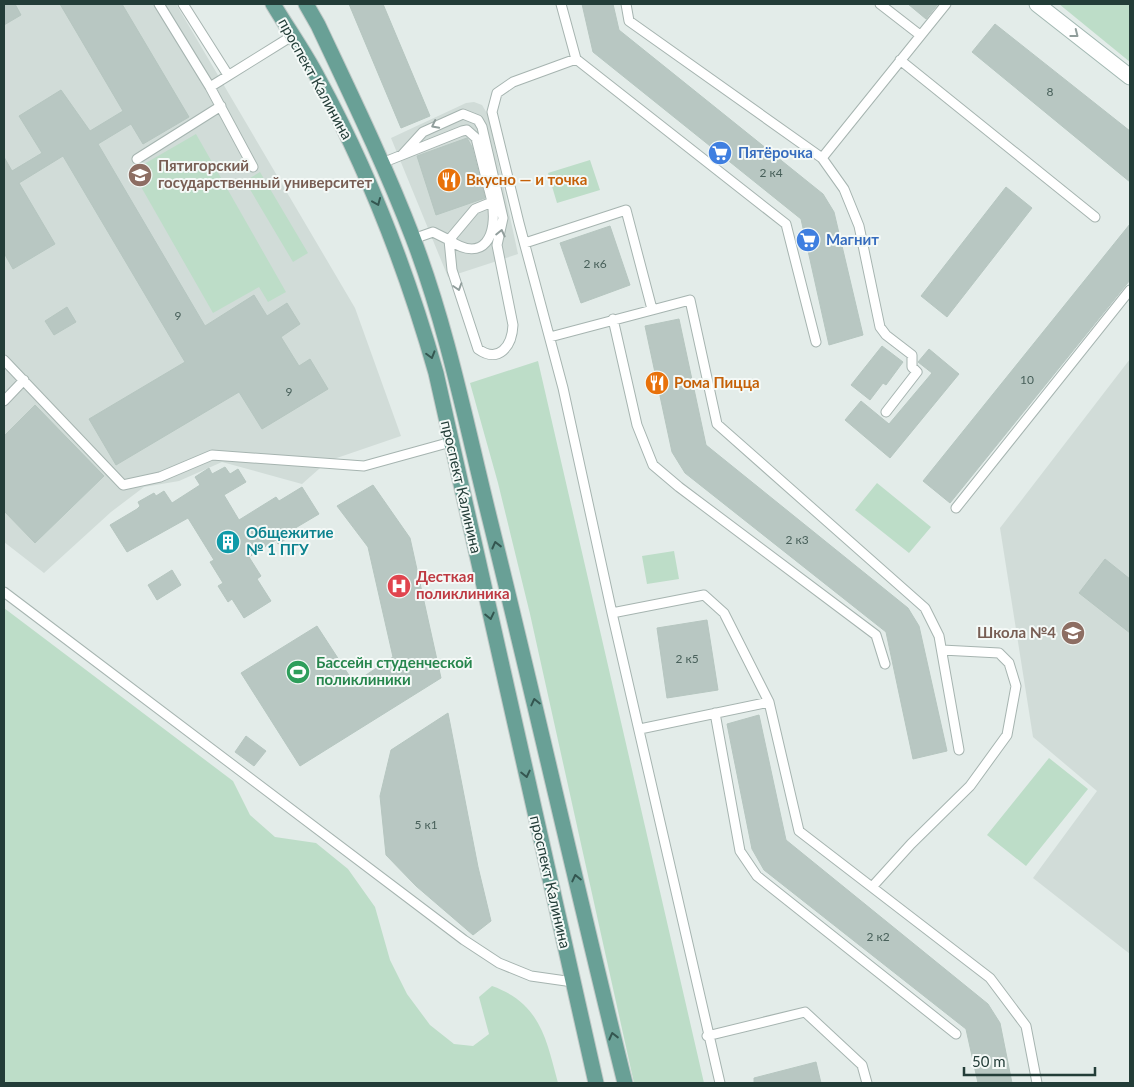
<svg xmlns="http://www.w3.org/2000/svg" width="1134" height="1087" font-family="Lato,sans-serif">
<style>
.built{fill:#d1dcd8}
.green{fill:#bdddc8}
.building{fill:#b8c7c2;stroke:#b6c6c0}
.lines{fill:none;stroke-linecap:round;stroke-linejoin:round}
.lane-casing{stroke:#a6b4b0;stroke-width:11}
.secondary-casing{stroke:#a2b8b2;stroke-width:17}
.primary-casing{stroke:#c1c9c7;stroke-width:17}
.lane{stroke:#fff;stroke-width:9}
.secondary{stroke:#fff;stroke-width:15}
.primary{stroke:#69a096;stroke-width:15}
.oneway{stroke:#919e9c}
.oneway2{stroke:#345650}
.labels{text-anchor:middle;stroke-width:4;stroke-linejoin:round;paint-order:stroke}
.number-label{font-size:12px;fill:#48605a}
.street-label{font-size:15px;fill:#233d38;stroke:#f4f9f7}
.shop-label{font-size:15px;font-weight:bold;fill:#366cbe;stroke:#f4f9f7;text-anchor:start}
.education-label{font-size:15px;font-weight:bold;fill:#785e54;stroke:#f4f9f7;text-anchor:start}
.food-label{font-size:15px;font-weight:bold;fill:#c56008;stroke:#f4f9f7;text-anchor:start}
.culture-label{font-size:15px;font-weight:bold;fill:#0d838f;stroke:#f4f9f7;text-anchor:start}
.health-label{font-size:15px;font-weight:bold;fill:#be3a42;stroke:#f4f9f7;text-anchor:start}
.leisure-label{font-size:15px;font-weight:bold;fill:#27864d;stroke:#f4f9f7;text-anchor:start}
</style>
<rect width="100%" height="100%" fill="#e3ece9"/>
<!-- built -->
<path class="built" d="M4,4H176L355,308L401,436L328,461L302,484L222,462L179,481L144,487L111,512L44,573L4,542Z
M474,102L482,105L488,115L518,254L448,277L391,138L466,103Z
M1130,359V954L1033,878L1097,791L1033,737L1000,528Z"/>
<!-- green -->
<path class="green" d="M1059,4H1130V62Z
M196,134L286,292L268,302L259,287L213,313L132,171Z
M590,160L600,190L557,203L548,173Z
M260,172L308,253L293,262L245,181Z
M538,361L704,1083H634L530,614L498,483L470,383Z
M877,483L931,527L909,553L855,510Z
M674,551L679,579L647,584L642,556Z
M4,608L233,781L250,815L275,837L316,843L348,869L375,907L390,960L407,994L430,1025L454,1044L473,1046L489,1034L479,997L492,986C540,1003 546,1038 558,1083H4Z
M1049,758L1088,789L1026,866L987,835Z"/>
<!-- building -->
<path class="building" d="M4,4H15L21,15L4,25Z
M60,4H122L189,117L143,144L131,124L98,144L205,326L254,295L267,316L287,303L300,324L281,337L299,366L310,359L328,389L262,429L239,392L116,465L89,419L185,362L63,156L19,183L55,244L13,269L4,253V157L12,171L42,153L19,116L61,90L90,131L123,111Z
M349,4H383L430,116L401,128Z
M582,4H613L619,30L823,194L834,212L863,335L829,345L801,219L593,52Z
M908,4H938L926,19Z
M995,24L1130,131V182L972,52Z
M467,138L472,147L485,198L436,215L417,156Z
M1006,187L1032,208L947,317L921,296Z
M1130,224V280L950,503L923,481Z
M610,226L630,285L581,303L560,243Z
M67,307L76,322L54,335L45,321Z
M679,319L706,445L908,608L919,626L947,751L913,759L886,632L685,473L672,452L645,326Z
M882,346L903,362L886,385L883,383L870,400L851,385Z
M929,349L959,374L890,458L845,420L861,401L889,424L932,373L918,362Z
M35,405L104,476L35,543L4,511V436Z
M225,467L230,474L238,469L246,482L224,495L239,520L276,497L279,501L302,487L319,514L292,530L294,534L278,544L276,540L249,557L261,576L257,579L271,601L244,618L232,599L228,602L218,586L223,583L210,562L214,560L188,518L127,552L110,525L137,509L140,506L138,502L154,493L156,496L164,491L172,503L200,485L195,477L209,468L212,474Z
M373,485L410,538L441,678L300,766L241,673L317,626L354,683L393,657L368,547L337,506Z
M1105,559L1130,579V633L1079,593Z
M172,570L181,585L157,600L148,585Z
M707,620L718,690L667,698L657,628Z
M448,713L478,867L491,921L473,935L416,886L386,855L380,796L391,750Z
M759,715L786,840L988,1004L1000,1023L1012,1083H978L966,1029L764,870L752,849L727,724Z
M246,736L266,751L254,766L235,752Z
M816,1062L821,1083H754V1078Z"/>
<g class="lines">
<!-- lane casing -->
<g class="lane-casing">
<path id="lane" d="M159,4L210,87L292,36
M183,4L228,75
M561,4L576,59
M626,4L629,21L822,158L844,189L859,226L880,327L886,335L912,355V367L917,372L886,412
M880,4L920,35
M900,60L1095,217
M210,87L253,167
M402,155L423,132L463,114L478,120L482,127L503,218L497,245L513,325C512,346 499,364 478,349L452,270L449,240
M822,158L946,4
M137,159L221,106
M382,163L462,131L467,130L476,138L492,202L475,209L449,240L433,232L413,239
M449,240C484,264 498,235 492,202
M525,243L626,210L652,309
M613,319L637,425L653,465L679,487L876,635L885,664
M550,337L690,300L717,424L925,608L939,636L959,750
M4,360L123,485L160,477L212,455L364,466L451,442
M4,401L24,380
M956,508L1130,290
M4,592L464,940L499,963L531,976L573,982
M612,613L704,595L724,613L769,702L799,831L990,978L1026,1026L1037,1083
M715,713L740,851L757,876L956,1034
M640,729L769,702
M872,887L911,844L970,786L1007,735L1016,686L1009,663L999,653L942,650
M707,1036L805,1012L862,1065L867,1083
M720,1083L612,613L563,388L519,223L492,112L497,93L513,82L576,59L786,224L816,342"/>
</g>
<!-- secondary casing -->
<g class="secondary-casing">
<path id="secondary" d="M1037,4L1130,77"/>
</g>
<!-- primary casing -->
<g class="primary-casing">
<path id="primary" d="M273,4C288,29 305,53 318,78C369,172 407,271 436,373L596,1083
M306,4L318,25C351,95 385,165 413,238C447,327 466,423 489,516C536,705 578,895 625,1083"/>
</g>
<!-- lane -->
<use href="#lane" class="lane"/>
<!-- secondary -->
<use href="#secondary" class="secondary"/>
<!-- primary -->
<use href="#primary" class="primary"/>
</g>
<!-- one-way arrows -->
<defs><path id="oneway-chevron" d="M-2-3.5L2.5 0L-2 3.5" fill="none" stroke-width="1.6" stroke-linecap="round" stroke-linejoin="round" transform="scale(1.25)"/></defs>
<g class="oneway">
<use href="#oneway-chevron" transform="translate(1075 34) rotate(38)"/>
<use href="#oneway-chevron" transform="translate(435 125) rotate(153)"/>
<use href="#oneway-chevron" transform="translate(501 233) rotate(-77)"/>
<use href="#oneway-chevron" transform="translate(458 287) rotate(72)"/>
</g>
<g class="oneway2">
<use href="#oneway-chevron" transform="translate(377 202) rotate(67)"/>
<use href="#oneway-chevron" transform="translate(431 355) rotate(74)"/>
<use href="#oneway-chevron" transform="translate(496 545) rotate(-104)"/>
<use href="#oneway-chevron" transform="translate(490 616) rotate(77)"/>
<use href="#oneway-chevron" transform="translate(535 702) rotate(-103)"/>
<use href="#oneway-chevron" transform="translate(526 774) rotate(77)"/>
<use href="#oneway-chevron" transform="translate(576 878) rotate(-103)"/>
<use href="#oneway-chevron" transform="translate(613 1036) rotate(-104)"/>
</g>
<!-- icons -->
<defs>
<g id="supermarket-disc" transform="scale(1.25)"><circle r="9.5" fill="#3f7fe0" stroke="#f4f9f7"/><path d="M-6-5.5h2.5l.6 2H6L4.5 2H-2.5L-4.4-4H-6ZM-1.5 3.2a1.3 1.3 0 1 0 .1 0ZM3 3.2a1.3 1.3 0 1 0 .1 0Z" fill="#fff"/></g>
<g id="university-disc" transform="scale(1.25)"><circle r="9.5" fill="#8d6e63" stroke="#f4f9f7"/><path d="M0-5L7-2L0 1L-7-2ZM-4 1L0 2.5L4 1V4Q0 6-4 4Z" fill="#fff"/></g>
<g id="restaurant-disc" transform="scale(1.25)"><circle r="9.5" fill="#e8710a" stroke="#f4f9f7"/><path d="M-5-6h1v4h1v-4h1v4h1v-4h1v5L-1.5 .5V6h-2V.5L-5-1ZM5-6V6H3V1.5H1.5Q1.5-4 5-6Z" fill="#fff"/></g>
<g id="building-disc" transform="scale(1.25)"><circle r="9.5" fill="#0f9aa8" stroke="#f4f9f7"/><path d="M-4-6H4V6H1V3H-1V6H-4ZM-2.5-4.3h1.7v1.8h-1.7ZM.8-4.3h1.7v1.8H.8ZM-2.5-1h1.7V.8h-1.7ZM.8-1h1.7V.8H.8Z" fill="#fff"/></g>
<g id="hospital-disc" transform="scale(1.25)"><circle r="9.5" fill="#e0444e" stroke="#f4f9f7"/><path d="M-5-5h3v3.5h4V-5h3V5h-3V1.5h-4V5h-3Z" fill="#fff"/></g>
<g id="school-disc" transform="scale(1.25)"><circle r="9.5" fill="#8d6e63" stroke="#f4f9f7"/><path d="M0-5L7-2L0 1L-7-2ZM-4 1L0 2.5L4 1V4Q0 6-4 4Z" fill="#fff"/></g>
<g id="stadium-disc" transform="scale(1.25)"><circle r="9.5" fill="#2e9e5b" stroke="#f4f9f7"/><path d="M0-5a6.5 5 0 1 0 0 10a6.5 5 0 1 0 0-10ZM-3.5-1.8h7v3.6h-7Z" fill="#fff"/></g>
</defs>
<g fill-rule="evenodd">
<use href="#supermarket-disc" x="720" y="153"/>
<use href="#university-disc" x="140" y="175"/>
<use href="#restaurant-disc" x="449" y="180"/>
<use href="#supermarket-disc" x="808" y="240"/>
<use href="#restaurant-disc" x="657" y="383"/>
<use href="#building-disc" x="228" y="542"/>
<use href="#hospital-disc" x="399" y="586"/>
<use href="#school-disc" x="1073" y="633"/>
<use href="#stadium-disc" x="298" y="672"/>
</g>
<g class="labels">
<!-- number labels -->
<g class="number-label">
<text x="1050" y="96">8</text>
<text x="771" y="177">2 к4</text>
<text x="595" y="268">2 к6</text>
<text x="178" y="320">9</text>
<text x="1027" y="384">10</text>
<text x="289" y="396">9</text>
<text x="797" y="544">2 к3</text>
<text x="687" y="663">2 к5</text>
<text x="426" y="829">5 к1</text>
<text x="878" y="941">2 к2</text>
</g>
<!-- street labels -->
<g class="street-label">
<text transform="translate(315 79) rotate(61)" y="5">проспект Калинина</text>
<text transform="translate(461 487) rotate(77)" y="5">проспект Калинина</text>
<text transform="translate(550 882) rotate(77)" y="5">проспект Калинина</text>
</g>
<!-- shop labels -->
<g class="shop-label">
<text x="738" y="158">Пятёрочка</text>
<text x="826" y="245">Магнит</text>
</g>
<!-- education labels -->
<g class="education-label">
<text x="158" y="171">Пятигорский<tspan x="158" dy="17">государственный университет</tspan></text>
<text x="1056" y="638" text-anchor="end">Школа №4</text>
</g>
<!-- food labels -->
<g class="food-label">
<text x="466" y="185">Вкусно — и точка</text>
<text x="674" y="388">Рома Пицца</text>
</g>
<!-- culture labels -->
<g class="culture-label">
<text x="246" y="538">Общежитие<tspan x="246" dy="17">№ 1 ПГУ</tspan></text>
</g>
<!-- health labels -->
<g class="health-label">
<text x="416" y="582">Десткая<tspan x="416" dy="17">поликлиника</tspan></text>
</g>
<!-- leisure labels -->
<g class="leisure-label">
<text x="316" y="668">Бассейн студенческой<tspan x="316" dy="17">поликлиники</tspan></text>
</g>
</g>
<!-- border -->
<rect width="1134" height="1087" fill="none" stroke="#233d38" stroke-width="10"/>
<!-- scale -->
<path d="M964 1067v8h131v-8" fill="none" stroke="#233d38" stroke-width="2.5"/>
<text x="972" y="1067" font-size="15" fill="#233d38" stroke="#f4f9f7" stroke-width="4" paint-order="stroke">50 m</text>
</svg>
